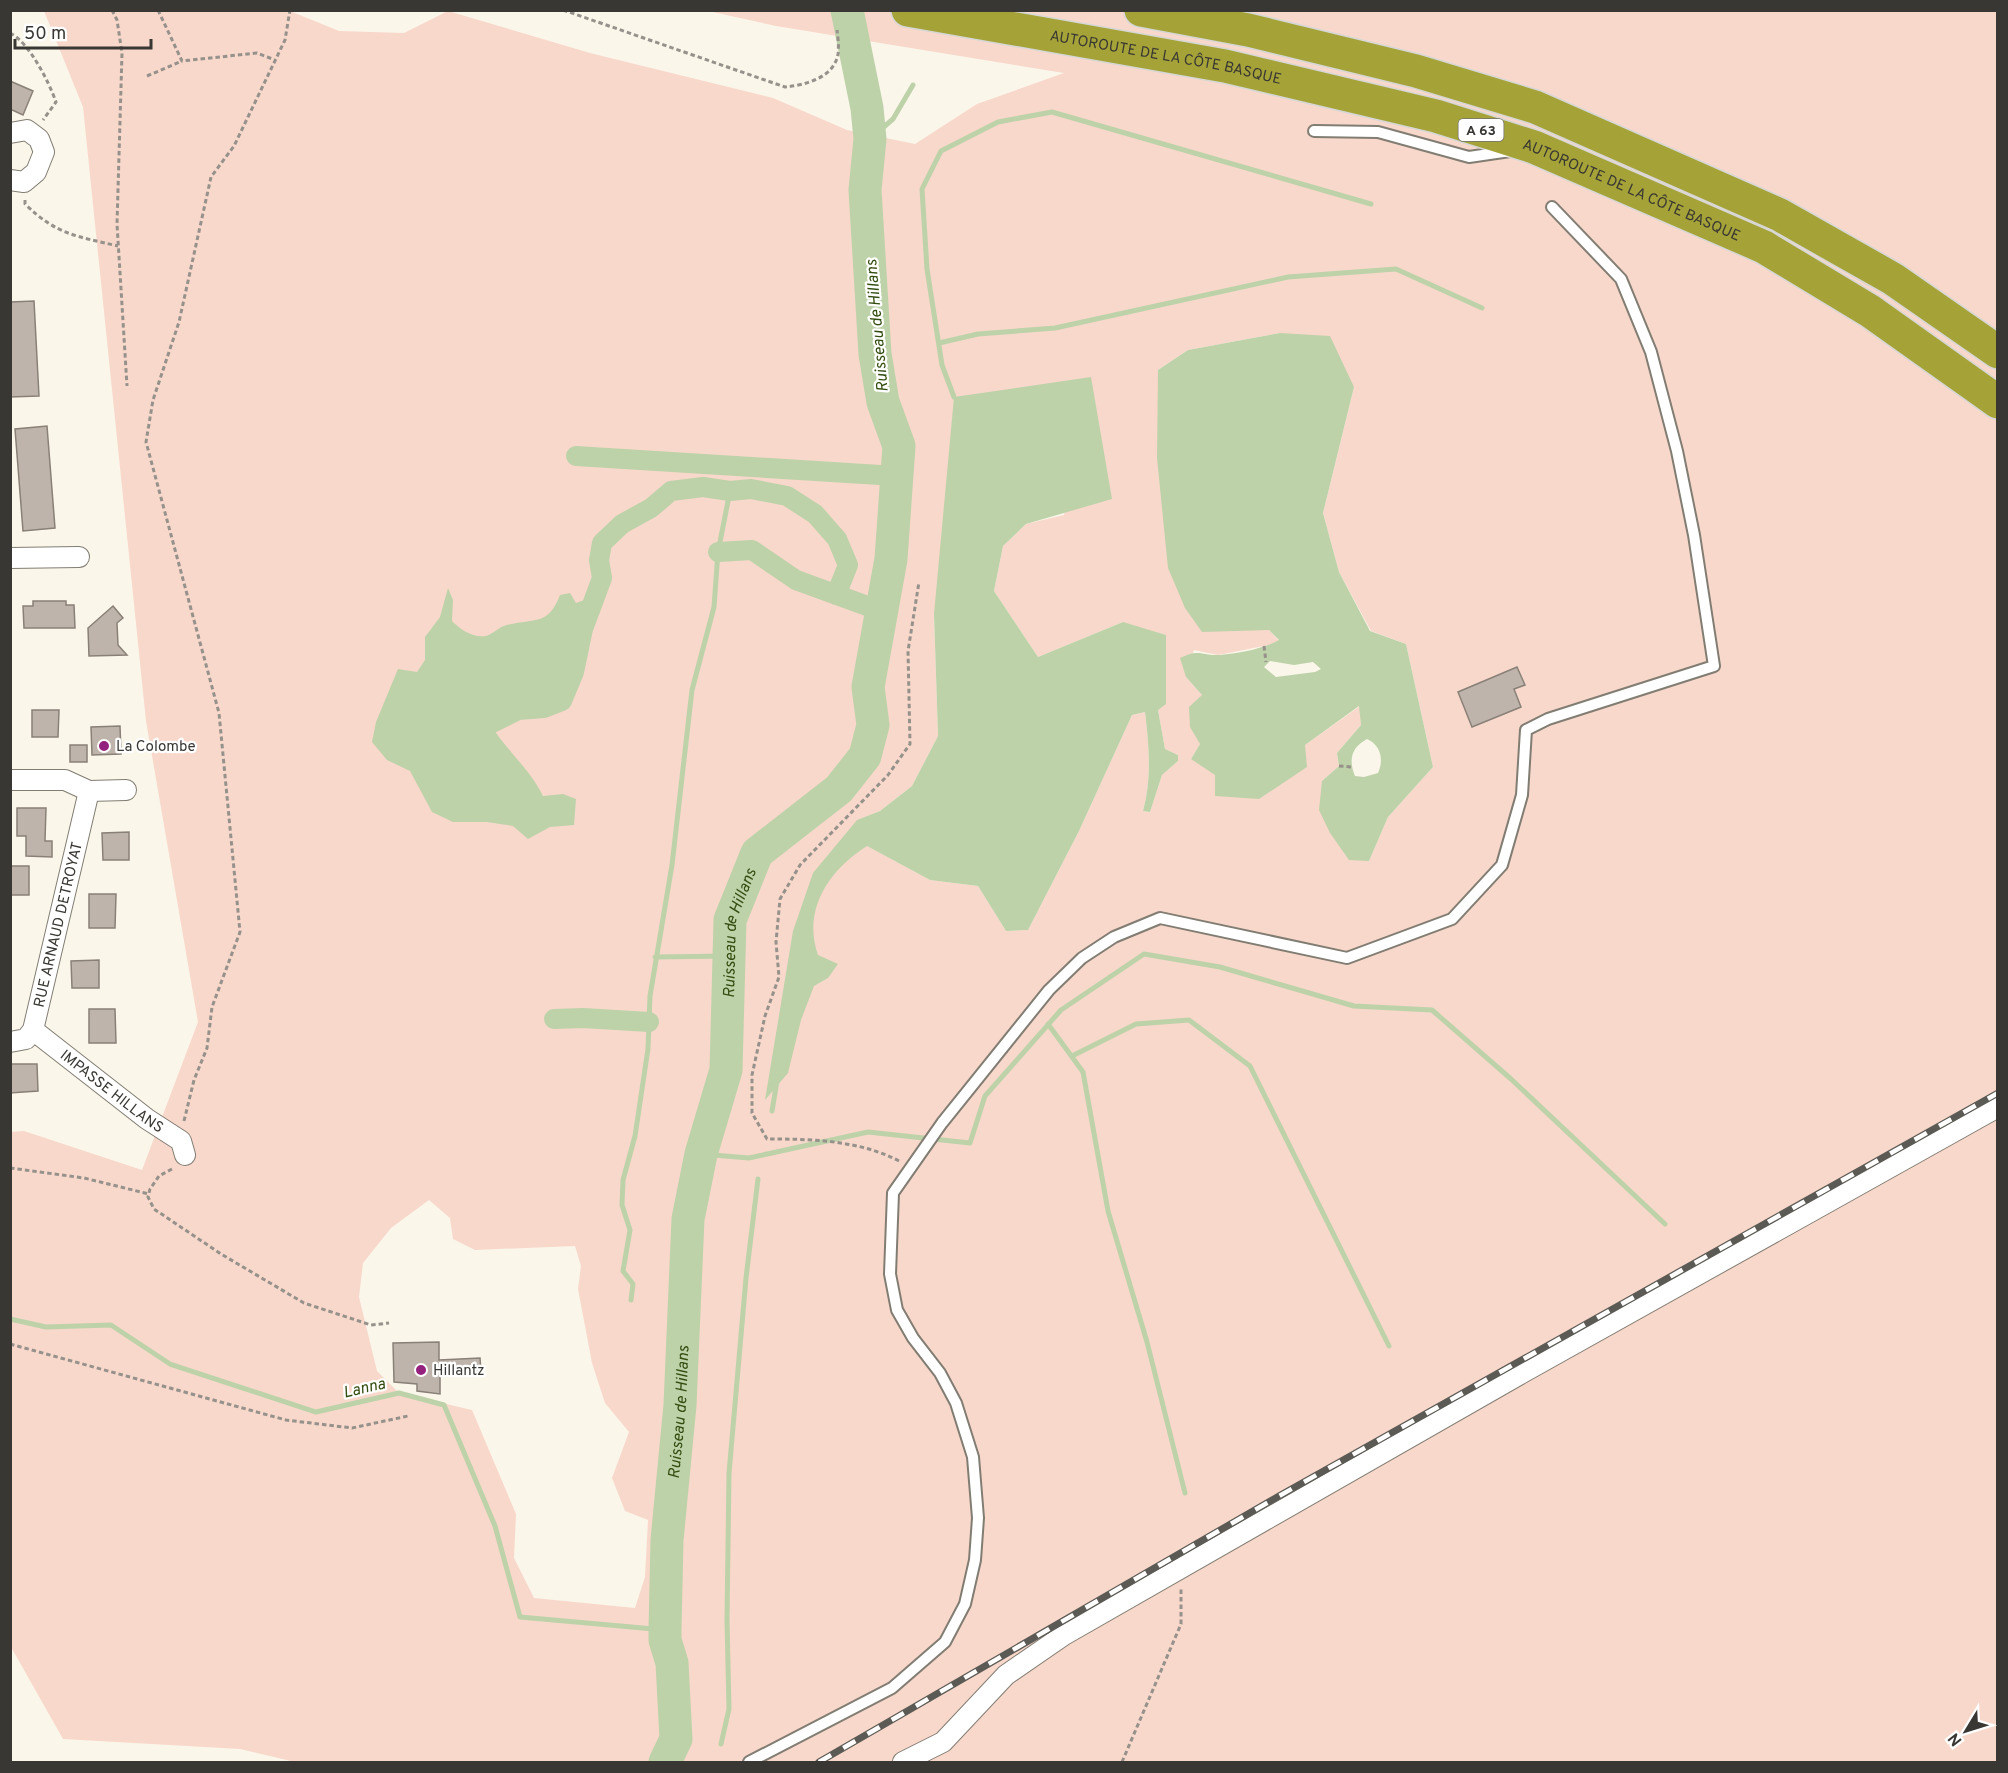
<svg xmlns="http://www.w3.org/2000/svg" width="2008" height="1773" font-family="Overpass,sans-serif">
<style>
.green{fill:#f8d8cb;fill-rule:evenodd}
.water{fill:#bdd2a9;fill-rule:evenodd}
.lines{fill:none;stroke-linecap:round;stroke-linejoin:round}
.stream{stroke:#bdd2a9;stroke-width:5}
.canal{stroke:#bdd2a9;stroke-width:20}
.river{stroke:#bdd2a9;stroke-width:33}
.building{fill:#beb4ab;stroke:#898078;stroke-width:1.5}
.service-casing{stroke:#827d73;stroke-width:14}
.minor-casing{stroke:#827d73;stroke-width:22}
.motorway-casing{stroke:#d7d7d6;stroke-width:36}
.path{stroke:#96928b;stroke-width:3;stroke-dasharray:4.5 3;stroke-linecap:butt}
.service{stroke:#fff;stroke-width:10}
.minor{stroke:#fff;stroke-width:20}
.motorway{stroke:#a5a338;stroke-width:33}
.rail-casing{stroke:#5c5a54;stroke-width:7}
.rail{stroke:#fff;stroke-width:4.5;stroke-dasharray:14;stroke-linecap:butt}
.poi-dot{fill:#95217f;stroke:#fff;stroke-width:2}
.labels{text-anchor:middle;stroke-width:4.5;stroke-linejoin:round;paint-order:stroke}
.shield{fill:#fff;stroke:#747370;stroke-width:1.5}
.shield-label{font-size:14px;font-weight:bold;fill:#393733}
.street-label{font-size:15px;fill:#393733;stroke:#fff}
.poi-label{font-size:15px;fill:#393733;stroke:#fff;text-anchor:start}
.water-label{font-size:16px;font-style:italic;fill:#334c10;stroke:#fff}
</style>
<rect width="100%" height="100%" fill="#fbf6ea"/>
<!-- green -->
<path class="green" d="M44,11H290L339,31L404,33L448,11L590,53L773,98L847,130L915,144L977,104L1064,73L776,26L708,11H1997V1762H295L240,1749L63,1739L11,1647L10,1132L24,1131L142,1170L198,1022L146,721L83,107ZM1280,333L1354,387L1323,513L1339,572L1371,631L1406,644L1433,767L1388,817L1369,861L1322,781L1339,766L1337,753L1361,725L1360,706L1305,745L1191,759L1200,744L1202,695L1186,677L1194,650L1218,655L1269,645L1279,641L1269,630H1237L1158,370L1188,350ZM1091,377L1064,515L1026,524L1003,546L994,591L1038,657L1123,622L1158,710L1165,749L1178,755V761L1162,775L1150,812L1143,811C1152,778 1149,746 1145,712L1132,715L1079,831L1028,930L1006,931L978,886L930,880L860,842L858,820L880,811L912,786L938,736L934,614ZM429,1200L450,1218L453,1239L475,1250L575,1246L581,1266L578,1289L592,1363L605,1403L629,1432L612,1478L625,1511L648,1520L645,1577L635,1608L534,1598L514,1558L516,1514L472,1410L399,1393L377,1371L359,1297L363,1263L391,1228Z"/>
<!-- water -->
<path class="water" d="M1280,333L1330,336L1354,387L1323,513L1339,572L1370,631L1406,644L1433,767L1388,817L1369,861L1349,860L1330,833L1319,810L1322,781L1339,766L1337,753L1361,725L1359,706L1305,745L1307,767L1259,799L1215,796V775L1191,759L1200,744L1190,727L1189,707L1202,695L1186,677L1180,658C1200,648 1201,656 1220,655C1238,653 1263,649 1279,640L1269,630L1202,632L1185,608L1168,568L1157,458L1158,370L1188,350ZM1270,661L1294,665L1313,662L1321,669L1315,672L1276,677L1264,667ZM1367,739C1381,745 1384,760 1378,773L1364,777L1355,776C1348,759 1352,747 1367,739Z
M1091,377L1112,499L1026,524L1003,546L994,591L1038,657L1123,622L1166,635V704L1158,710L1165,749L1178,755V761L1162,775L1150,812L1143,811C1152,778 1149,746 1145,712L1132,715L1079,831L1028,930L1006,931L978,886L930,880L867,846C829,870 802,910 818,955L838,964L828,978L814,986L801,1020L788,1073L765,1100L793,931L813,873L857,820L880,811L912,786L938,736L934,614L954,397Z
M448,588L453,600L452,621C461,630 473,638 486,636C493,634 500,626 507,625C535,618 548,626 560,595L570,593L576,603L593,597C582,632 576,667 562,701L544,708L518,710L490,724C506,750 530,769 543,796L563,794L576,799L574,825L550,827L528,839L513,826L487,822H453L432,812L410,771L387,760L372,742L376,722L398,669L417,672L425,660V637L440,617Z"/>
<g class="lines">
<!-- stream -->
<path class="stream" d="M870,139L893,119L913,85
M939,343L978,334L1055,328L1288,277L1396,269L1482,308
M954,397L942,365L927,269L922,189L941,151L998,122L1052,112L1371,204
M655,957L729,956
M1048,1024L1083,1072L1108,1211L1147,1342L1185,1493
M1072,1056L1136,1024L1189,1020L1250,1066L1389,1346
M772,1111L777,1081
M701,1154L749,1158L868,1132L970,1143L985,1096L1061,1010L1144,954L1220,967L1354,1006L1432,1010L1511,1079L1665,1224
M631,1300L633,1284L623,1271L630,1230L622,1205L623,1180L635,1136L648,1049L650,996L672,865L692,690L714,607L718,552L730,491
M10,1319L46,1327L111,1325L170,1364L316,1412L399,1393L444,1405L495,1526L520,1617L665,1630
M721,1744L729,1709L727,1620L729,1473L746,1278L758,1179"/>
<!-- canal -->
<path class="canal" d="M576,456L896,476
M718,552L752,550L796,580L881,611
M490,724L518,710L544,708L562,701L574,672L583,629L602,578L599,560L602,543L622,524L651,508L671,491L703,487L730,491L751,489L787,496L815,514L837,539L848,565L836,595
M554,1019L583,1018L649,1022"/>
<!-- river -->
<path class="river" id="s1" d="M665,1762L676,1739L672,1663L665,1640V1630L667,1540L680,1405L688,1219L701,1154L726,1070L730,920L757,853L839,789L865,756L873,725L868,687L891,559L899,446L883,402L875,354L865,190L870,139L867,108L847,10"/>
</g>
<!-- building -->
<path class="building" d="M10,81L33,91L23,115L10,109Z
M34,301L39,396L10,397V302Z
M47,426L55,528L23,531L15,429Z
M33,601H66V605H74L75,628H24L23,606H33Z
M113,606L123,618L117,623L118,645L127,655L89,656L88,628Z
M1517,667L1525,685L1514,689L1521,707L1472,727L1458,692Z
M32,710H59L58,737H32Z
M120,726L121,754L92,755L91,727Z
M70,745H87V762H70Z
M17,808H46L45,841H52V857L26,856V836H17Z
M129,832V860H103L102,833Z
M10,866H29V895H10Z
M89,894H116L115,928H89Z
M99,960V988H72L71,961Z
M89,1009H115L116,1043H89Z
M10,1064H37L38,1091L10,1093Z
M439,1342V1360L480,1358L481,1371L440,1374V1394L417,1391V1384L394,1382L393,1343Z"/>
<g class="lines">
<!-- service casing -->
<g class="service-casing">
<path id="service" d="M1314,131L1378,132L1469,157L1510,151
M749,1762L892,1688L945,1642L965,1604L975,1560L978,1518L973,1457L956,1403L940,1373L913,1338L897,1310L890,1274L893,1193L942,1123L1049,990L1082,958L1114,937L1160,918L1347,958L1452,919L1502,865L1522,795L1526,730L1548,719L1714,666L1694,535L1677,451L1651,352L1621,279L1552,207"/>
</g>
<!-- minor casing -->
<g class="minor-casing">
<g id="minor">
<path d="M10,133L27,130L39,139L44,152L36,172L24,182L10,180"/>
<path d="M10,558L79,557"/>
<path d="M10,780H65L89,791L126,790"/>
<path id="s2" d="M33,1030L147,1119L181,1141L185,1155"/>
<path id="s3" d="M10,1042L26,1039L33,1030L89,791"/>
<path d="M903,1762L943,1742L1006,1675L1064,1635L1522,1373L1998,1107"/>
</g>
</g>
<!-- motorway casing -->
<g class="motorway-casing">
<g id="motorway">
<path id="s4" d="M908,10L1225,66L1436,116L1534,147L1764,247L1870,311L1998,402"/>
<path d="M1141,10L1248,30L1416,71L1535,107L1780,215L1893,279L1998,352"/>
</g>
</g>
<!-- path -->
<path class="path" d="M112,10L117,20L122,53L117,224L127,386
M158,10L182,61L257,53L275,60
M563,10L785,87C805,85 834,78 838,54C839,47 838,37 837,30
M10,33C29,42 49,82 56,102L43,120
M147,76L182,61
M25,200V204C57,235 76,236 118,246
M1264,646L1266,662
M1339,766L1352,767
M184,1121L194,1080L207,1048L212,1007L240,932L219,713L146,442L153,400L179,322L211,177L234,146L285,40L290,10
M899,1161C859,1140 811,1139 767,1139L752,1113V1075L765,1016L779,977L776,942L780,899L800,865L888,775L910,744L908,651L919,582
M10,1168L84,1178L149,1194
M172,1169L159,1176L150,1189L148,1197L154,1209L221,1254L304,1303L371,1325L389,1323
M10,1344L286,1420L352,1428L408,1416
M1122,1762L1181,1624V1588"/>
<!-- service -->
<use href="#service" class="service"/>
<!-- minor -->
<use href="#minor" class="minor"/>
<!-- motorway -->
<use href="#motorway" class="motorway"/>
<!-- rail casing -->
<g class="rail-casing">
<path id="rail" d="M819,1762L1279,1496L1998,1093"/>
</g>
<!-- rail -->
<use href="#rail" class="rail"/>
</g>
<!-- markers -->
<g class="poi-dot">
<circle cx="104" cy="746" r="6"/>
<circle cx="421" cy="1370" r="6"/>
</g>
<g class="labels">
<!-- shield labels -->
<rect class="shield" x="1458.5" y="119" width="45" height="22" rx="4.5"/>
<g class="shield-label">
<text x="1481" y="135">A 63</text>
</g>
<!-- street labels -->
<g class="street-label">
<text dy="5" stroke="none"><textPath href="#s4" startOffset="262">AUTOROUTE DE LA CÔTE BASQUE</textPath></text>
<text dy="5" stroke="none"><textPath href="#s4" startOffset="748">AUTOROUTE DE LA CÔTE BASQUE</textPath></text>
<text dy="5" stroke="none"><textPath href="#s3" startOffset="136">RUE ARNAUD DETROYAT</textPath></text>
<text dy="5" stroke="none"><textPath href="#s2" startOffset="100">IMPASSE HILLANS</textPath></text>
</g>
<!-- poi labels -->
<g class="poi-label">
<text x="116" y="751">La Colombe</text>
<text x="433" y="1375">Hillantz</text>
</g>
<!-- water labels -->
<g class="water-label">
<text transform="translate(876 326) rotate(-95)" y="6">Ruisseau de Hillans</text>
<text dy="6" stroke="none"><textPath href="#s1" startOffset="840">Ruisseau de Hillans</textPath></text>
<text transform="translate(364 1387) rotate(-13)" y="6">Lanna</text>
<text dy="6" stroke="none"><textPath href="#s1" startOffset="354">Ruisseau de Hillans</textPath></text>
</g>
</g>
<!-- border -->
<rect width="2008" height="1773" fill="none" stroke="#393733" stroke-width="24"/>
<!-- north arrow -->
<g transform="translate(1966 1731) rotate(232)" stroke="#ffffff" stroke-width="4.5" paint-order="stroke">
<path d="M0-4.5L10 22L0 15L-10 22Z" fill="#393733"/>
<text y="-9" font-size="16" font-weight="bold" text-anchor="middle" fill="#393733">N</text>
</g>
<!-- scale -->
<path d="M15 39v9h136v-9" fill="none" stroke="#393733" stroke-width="3"/>
<text x="24" y="39" font-size="18" fill="#393733" stroke="#ffffff" stroke-width="4.5" paint-order="stroke">50 m</text>
</svg>
